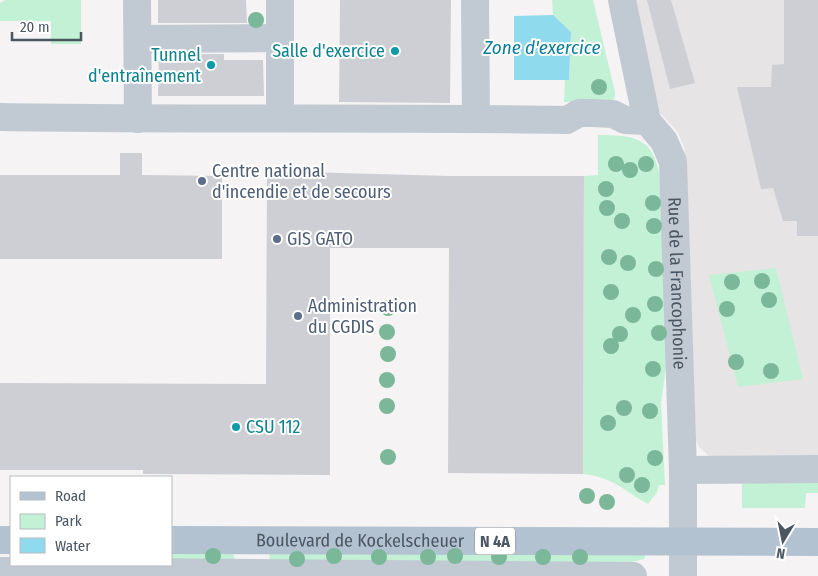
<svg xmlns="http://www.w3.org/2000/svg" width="818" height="576" font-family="'Fira Sans Condensed',sans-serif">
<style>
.education{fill:#e6e4e5}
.green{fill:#c3f1d5}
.water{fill:#90daee}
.building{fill:#cdcfd5}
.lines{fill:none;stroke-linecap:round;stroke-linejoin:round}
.minor{stroke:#c1cad2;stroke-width:28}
.major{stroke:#b3c2d1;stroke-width:28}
.tree{fill:#7bb799}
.culture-dot{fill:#0f9aa8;stroke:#fff;stroke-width:2}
.service-dot{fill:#5c6f8a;stroke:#fff;stroke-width:2}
.labels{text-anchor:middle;stroke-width:4;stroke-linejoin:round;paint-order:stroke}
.shield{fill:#fff;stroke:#808990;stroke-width:1}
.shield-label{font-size:16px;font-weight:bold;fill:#4a5661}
.culture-label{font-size:18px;fill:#0d838f;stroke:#fff;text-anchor:end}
.service-label{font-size:18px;fill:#4e5e75;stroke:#fff;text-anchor:start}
.street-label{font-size:18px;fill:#4a5661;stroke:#fff}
.water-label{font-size:19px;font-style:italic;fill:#0c7c9b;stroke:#fff}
</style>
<rect width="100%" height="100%" fill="#f5f3f3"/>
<!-- education -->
<path class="education" d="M632,0H818V459L709,456L699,447L696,440L684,147L677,131L658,111Z"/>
<!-- green -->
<path class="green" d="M5,0H81V44H51V21H0V3Z
M552,0H593L615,92V97L611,102H564L565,79L569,80L571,32L553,15Z
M598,135C645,135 655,142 662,188L668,354L661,403L665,485H659L657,492L648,504C624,491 613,477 583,474L584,176L598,175Z
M776,268L803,379L738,387L709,275Z
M742,482L818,483V493H806L805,508H742Z
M171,550L234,551V559L171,561Z
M269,552L646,554L644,559L623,564L270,561Z"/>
<!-- water -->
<path class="water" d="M553,15L571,32L569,80H514V16Z"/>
<!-- building -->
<path class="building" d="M158,0H246L247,23H158Z
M340,0H451L450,103L339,102Z
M647,0H671L695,83L670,89Z
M784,0H818V236H797V221H783L773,188L761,189L737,87H771L772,65L784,64Z
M159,54H224V60H263L264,96H158Z
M120,153H142V175L222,176V259H0V175H120Z
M267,171L449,176H584L583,474L448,473L449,248H330V475L143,474V470H0V383L266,384Z"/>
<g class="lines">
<!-- minor -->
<g class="minor">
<path d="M137,0L138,119"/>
<path d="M475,0L476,119"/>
<path id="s1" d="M622,0L647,121L664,141L673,162L683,470V576"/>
<path d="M138,39L280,38"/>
<path d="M0,117C189,120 378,117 567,120L579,113H592L613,114L625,120L647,121"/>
<path d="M280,118V0"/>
<path d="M683,470L818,469"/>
<path d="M0,571L633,576"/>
</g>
<!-- major -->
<g class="major">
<path d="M0,540H11"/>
<path id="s2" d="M171,540L818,542"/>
</g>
</g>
<!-- trees -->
<g class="tree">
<circle cx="256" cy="20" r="8"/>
<circle cx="599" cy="87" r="8"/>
<circle cx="616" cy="164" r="8"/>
<circle cx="646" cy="164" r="8"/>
<circle cx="630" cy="170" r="8"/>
<circle cx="606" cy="189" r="8"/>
<circle cx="653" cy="203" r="8"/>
<circle cx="607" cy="208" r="8"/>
<circle cx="622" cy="221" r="8"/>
<circle cx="654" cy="226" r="8"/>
<circle cx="609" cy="257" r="8"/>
<circle cx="628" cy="263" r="8"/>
<circle cx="656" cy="269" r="8"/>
<circle cx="762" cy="281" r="8"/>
<circle cx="732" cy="282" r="8"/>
<circle cx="611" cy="292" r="8"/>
<circle cx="769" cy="300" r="8"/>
<circle cx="655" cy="304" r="8"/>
<circle cx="388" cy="308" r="8"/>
<circle cx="727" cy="309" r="8"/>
<circle cx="633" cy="315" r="8"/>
<circle cx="387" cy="332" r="8"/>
<circle cx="659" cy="333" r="8"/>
<circle cx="620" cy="334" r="8"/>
<circle cx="611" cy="346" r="8"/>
<circle cx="388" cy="354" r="8"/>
<circle cx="736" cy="362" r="8"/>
<circle cx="653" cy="369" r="8"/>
<circle cx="771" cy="371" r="8"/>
<circle cx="387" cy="380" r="8"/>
<circle cx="387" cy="406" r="8"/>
<circle cx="624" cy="408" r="8"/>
<circle cx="650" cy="411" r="8"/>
<circle cx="608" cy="423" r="8"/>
<circle cx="388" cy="457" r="8"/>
<circle cx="655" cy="458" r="8"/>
<circle cx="627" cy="475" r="8"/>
<circle cx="642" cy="485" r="8"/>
<circle cx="587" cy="496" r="8"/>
<circle cx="607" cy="502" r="8"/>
<circle cx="213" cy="556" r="8"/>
<circle cx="334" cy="556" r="8"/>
<circle cx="455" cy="556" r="8"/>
<circle cx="379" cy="557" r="8"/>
<circle cx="428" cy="557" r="8"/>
<circle cx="499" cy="557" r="8"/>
<circle cx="543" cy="557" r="8"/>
<circle cx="580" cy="557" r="8"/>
<circle cx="297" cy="559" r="8"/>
</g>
<!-- markers -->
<g class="culture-dot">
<circle cx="395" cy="51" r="5"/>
<circle cx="211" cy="65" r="5"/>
<circle cx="236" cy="427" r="5"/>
</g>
<g class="service-dot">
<circle cx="202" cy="181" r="5"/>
<circle cx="277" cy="239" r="5"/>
<circle cx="298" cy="316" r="5"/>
</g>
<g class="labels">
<!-- shield labels -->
<rect class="shield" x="475" y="527.5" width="40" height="27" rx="4"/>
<g class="shield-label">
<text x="495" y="547">N 4A</text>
</g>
<!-- culture labels -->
<g class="culture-label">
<text x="385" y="57">Salle d'exercice</text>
<text x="201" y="61">Tunnel<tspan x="201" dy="21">d'entraînement</tspan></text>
<text x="246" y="433" text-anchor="start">CSU 112</text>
</g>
<!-- service labels -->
<g class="service-label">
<text x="212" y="177">Centre national<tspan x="212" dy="21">d'incendie et de secours</tspan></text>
<text x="287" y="245">GIS GATO</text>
<text x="308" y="312">Administration<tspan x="308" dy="21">du CGDIS</tspan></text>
</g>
<!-- street labels -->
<g class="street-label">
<text dy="6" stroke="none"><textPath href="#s1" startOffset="294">Rue de la Francophonie</textPath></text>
<text dy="6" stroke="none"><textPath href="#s2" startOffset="189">Boulevard de Kockelscheuer</textPath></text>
</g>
<!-- water labels -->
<g class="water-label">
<text x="542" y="54">Zone d'exercice</text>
</g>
</g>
<!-- legend -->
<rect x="10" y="476" width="162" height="90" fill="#ffffff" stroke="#b7bbc0"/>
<rect x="20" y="492" width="25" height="8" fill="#b3c2d1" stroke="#b7bbc0"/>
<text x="55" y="501" font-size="15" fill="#4a5661">Road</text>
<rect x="20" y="514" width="25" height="15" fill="#c3f1d5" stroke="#b7bbc0"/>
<text x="55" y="526" font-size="15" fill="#4a5661">Park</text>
<rect x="20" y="538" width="25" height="15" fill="#90daee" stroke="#b7bbc0"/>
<text x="55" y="551" font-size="15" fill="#4a5661">Water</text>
<!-- north arrow -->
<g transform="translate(783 541) rotate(190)" stroke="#ffffff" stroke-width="4" paint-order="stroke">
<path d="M0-4L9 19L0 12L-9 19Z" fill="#4a5661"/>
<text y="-8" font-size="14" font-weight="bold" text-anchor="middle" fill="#4a5661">N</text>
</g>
<!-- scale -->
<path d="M12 32v8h69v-8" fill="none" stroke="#4a5661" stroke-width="2.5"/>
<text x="20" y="32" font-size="15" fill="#4a5661" stroke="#ffffff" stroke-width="4" paint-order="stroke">20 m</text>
</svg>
